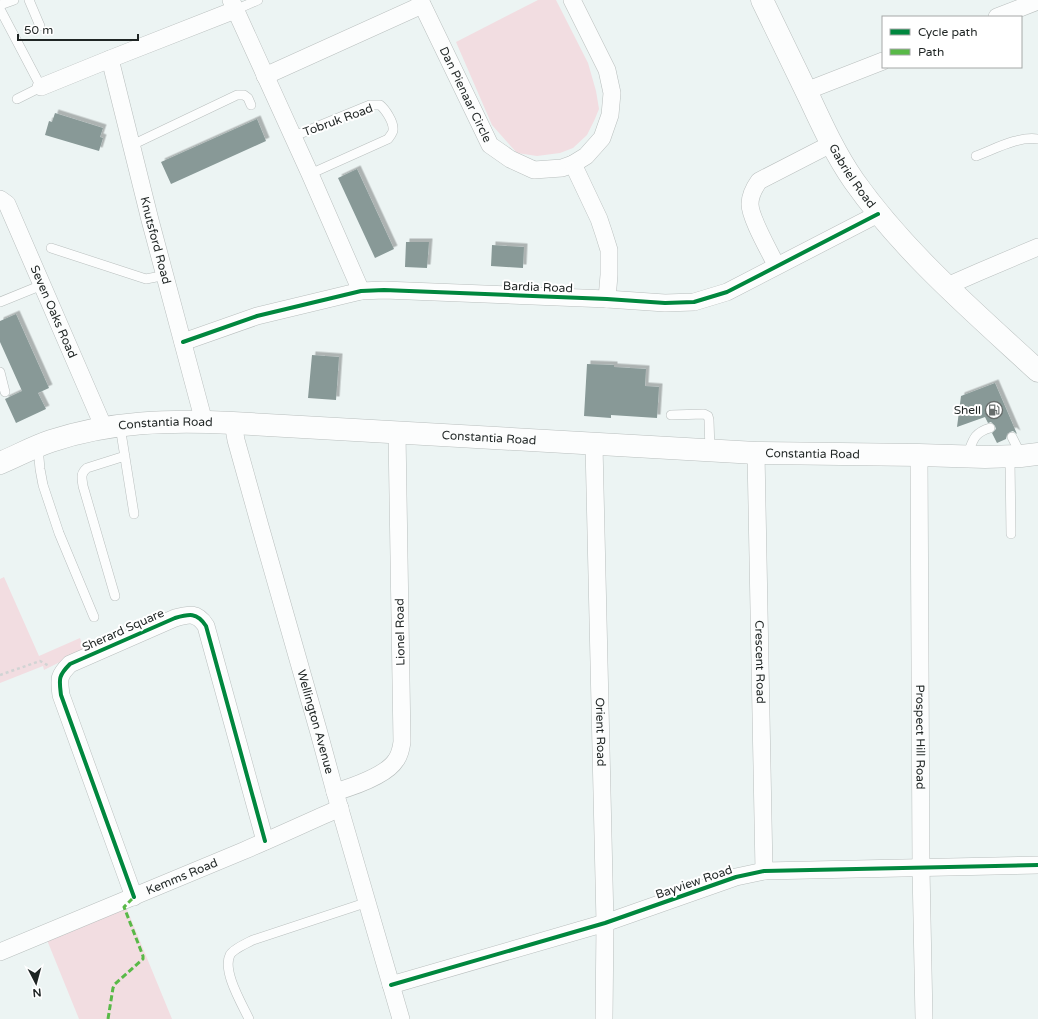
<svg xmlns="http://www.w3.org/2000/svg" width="1038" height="1019" font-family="'Varela Round',sans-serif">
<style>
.green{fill:#f2dde1}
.building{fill:#889997;filter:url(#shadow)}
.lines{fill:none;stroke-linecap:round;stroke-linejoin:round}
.lane-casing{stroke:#b9bfbe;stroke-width:10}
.street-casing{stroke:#b9bfbe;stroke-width:18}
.secondary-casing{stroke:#b9bfbe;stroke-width:23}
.path{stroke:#d1d4d4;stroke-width:2.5;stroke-dasharray:3 3;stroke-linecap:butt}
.lane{stroke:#fcfdfd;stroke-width:9}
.street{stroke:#fcfdfd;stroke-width:17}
.secondary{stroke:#fcfdfd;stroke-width:22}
.quiet{stroke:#58b947;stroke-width:3;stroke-dasharray:6 3;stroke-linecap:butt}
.cycleway-casing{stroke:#fff;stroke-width:6}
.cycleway{stroke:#00873e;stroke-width:4}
.labels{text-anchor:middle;stroke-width:4;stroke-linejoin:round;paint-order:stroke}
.street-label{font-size:12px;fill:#1f2524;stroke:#fff}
.poi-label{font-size:12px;fill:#1f2524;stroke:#fff;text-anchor:end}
</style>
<defs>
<filter id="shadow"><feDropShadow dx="3.5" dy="-3.5" stdDeviation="0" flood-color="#0004"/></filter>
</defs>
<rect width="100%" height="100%" fill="#ecf4f3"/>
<!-- green -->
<path class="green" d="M538,0H556L588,63L596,91L599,109L594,121L587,135L573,148L560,153L537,156L517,153L492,125L456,42Z
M4,577L39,656L80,638L84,650L44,670L43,666L0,683V579Z
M126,907L172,1019H79L47,940Z"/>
<!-- building -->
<path class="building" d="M55,113L103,128L100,137L103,138L99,151L45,135L49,121L52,122Z
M257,119L266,141L171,184L161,162Z
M357,169L394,249L375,258L338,178Z
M406,242H429L427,268L405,267Z
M492,245L524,247L523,268L491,266Z
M16,314L49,388L38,393L46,409L16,423L5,399L22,391L0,342V321Z
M312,355L339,357L336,400L308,398Z
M587,364L614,365V367L646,369L645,386L659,387L657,418L611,415V418L584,416Z
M995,383L1017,434L1013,431L1010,432L1007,434L1006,439L997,443L992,433L996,429L995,426L991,422L988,423L985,417L957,427L961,396Z"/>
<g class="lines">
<!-- lane casing -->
<g class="lane-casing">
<path id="lane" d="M29,0L40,26
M0,5L14,0
M0,9L41,87L17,99
M235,10L258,0
M292,137L370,105H380C385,109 394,122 393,130C393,133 390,136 388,139L310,174
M132,145L237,95H244L248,98L251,105
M976,156C995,149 1018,136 1038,139
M51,248L146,279L166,275
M0,302L42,285
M0,372L5,392
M671,415L704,414L708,416L709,420L710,451
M120,426L134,514
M1012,437L1021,455
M38,447L40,469L43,485L59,533L94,617
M967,456C973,441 973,433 990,428
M1010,460L1011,534
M115,596L83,486C82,478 80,474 87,468L125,456
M249,1019C242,1004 222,971 230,955C233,949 247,943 253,940L368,902"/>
</g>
<!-- street casing -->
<g class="street-casing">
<g id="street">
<path d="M231,0L310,174L361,291"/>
<path id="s1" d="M420,0L490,145L510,159L534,170L562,168L573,164L586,156L602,138L610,115L612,93L607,70L572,0"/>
<path d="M997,17L1038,1"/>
<path id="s2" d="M110,59L150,220L204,422"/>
<path d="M265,76L422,5"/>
<path d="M41,87L110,59L235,10"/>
<path d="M806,91L883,61"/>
<path d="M573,164L599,219L604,234L609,250V275L607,299"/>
<path id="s3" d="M0,199L7,204L104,428"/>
<path d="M776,265C770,252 750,218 750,204C750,195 754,188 759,181L831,144"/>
<path d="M947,286L979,272L1038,247"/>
<path d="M183,342L257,316L361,291L384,290L607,299L665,303L694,302L727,292L878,214"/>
<path id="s4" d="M233,423L236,440L260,526L319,733L335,792L401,1019"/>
<path id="s5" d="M594,445L605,923L604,1019"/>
<path id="s6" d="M756,453L764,871"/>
<path id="s7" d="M919,455L921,868L924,1019"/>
<path d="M335,792C352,787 387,775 396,760C400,755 401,749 402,742L397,433"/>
<path d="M134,897L61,695C59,679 58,676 70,664L175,618C189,614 197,612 206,626L265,841"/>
<path id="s8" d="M0,952C81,918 162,885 243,851C276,837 308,822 340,808"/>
<path d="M391,985L605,923L736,877L764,871L1038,865"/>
</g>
</g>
<!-- secondary casing -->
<g class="secondary-casing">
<g id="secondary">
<path id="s9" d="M762,0C778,33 794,66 810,99C823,127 836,155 854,181C905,253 973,311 1038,371"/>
<path id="s10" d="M0,463C17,456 33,447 51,441C111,421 171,420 233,423L756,453L919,455L985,457L1021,456L1038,454"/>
</g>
</g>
<!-- path -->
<path class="path" d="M0,675L40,661L49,666"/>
<!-- lane -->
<use href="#lane" class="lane"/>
<!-- street -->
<use href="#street" class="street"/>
<!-- secondary -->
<use href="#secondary" class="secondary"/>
<!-- quiet -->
<path class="quiet" d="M108,1019L113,988L115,984L143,959V956L124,907L134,897"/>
<!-- cycleway casing -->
<g class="cycleway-casing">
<path id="cycleway" d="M183,342L257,316L361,291L384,290L607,299L665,303L694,302L727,292L878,214
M134,897L61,695C59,679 58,676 70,664L175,618C189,614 197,612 206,626L265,841
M391,985L605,923L736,877L764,871L1038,865"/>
</g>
<!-- cycleway -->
<use href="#cycleway" class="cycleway"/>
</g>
<!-- icons -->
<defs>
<g id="fuel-ring" transform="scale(0.9)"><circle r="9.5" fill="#fff" stroke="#676d6c" stroke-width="1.5"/><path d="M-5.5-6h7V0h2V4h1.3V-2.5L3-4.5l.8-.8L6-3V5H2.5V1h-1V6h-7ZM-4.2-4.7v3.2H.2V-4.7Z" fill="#676d6c"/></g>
</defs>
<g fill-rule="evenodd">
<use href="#fuel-ring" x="994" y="410"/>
</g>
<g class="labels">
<!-- street labels -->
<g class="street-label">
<text dy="4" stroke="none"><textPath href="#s1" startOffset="105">Dan Pienaar Circle</textPath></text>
<text transform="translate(338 120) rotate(-20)" y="4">Tobruk Road</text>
<text dy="4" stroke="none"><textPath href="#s9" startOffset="198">Gabriel Road</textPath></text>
<text dy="4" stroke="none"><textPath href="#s2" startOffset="187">Knutsford Road</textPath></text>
<text transform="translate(538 287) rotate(2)" y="4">Bardia Road</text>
<text dy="4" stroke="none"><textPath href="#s3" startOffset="126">Seven Oaks Road</textPath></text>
<text dy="4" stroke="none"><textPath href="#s10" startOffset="172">Constantia Road</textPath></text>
<text dy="4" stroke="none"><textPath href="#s10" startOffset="496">Constantia Road</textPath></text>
<text dy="4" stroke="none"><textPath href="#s10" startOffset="820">Constantia Road</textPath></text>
<text transform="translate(123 630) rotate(-24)" y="4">Sherard Square</text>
<text transform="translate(400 632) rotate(-91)" y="4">Lionel Road</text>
<text dy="4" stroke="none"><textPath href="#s6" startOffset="209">Crescent Road</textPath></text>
<text dy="4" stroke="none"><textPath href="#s4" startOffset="310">Wellington Avenue</textPath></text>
<text dy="4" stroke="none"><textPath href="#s5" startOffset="287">Orient Road</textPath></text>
<text dy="4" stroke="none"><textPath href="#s7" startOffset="282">Prospect Hill Road</textPath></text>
<text dy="4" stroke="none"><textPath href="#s8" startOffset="197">Kemms Road</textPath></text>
<text transform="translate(694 882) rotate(-19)" y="4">Bayview Road</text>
</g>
<!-- poi labels -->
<g class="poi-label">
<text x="981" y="414">Shell</text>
</g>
</g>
<!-- legend -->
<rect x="882" y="16" width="140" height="52" fill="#ffffff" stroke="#a5a8a7"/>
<rect x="890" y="29" width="20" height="6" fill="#00873e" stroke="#a5a8a7"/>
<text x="918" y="36" font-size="12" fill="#1f2524">Cycle path</text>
<rect x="890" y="49" width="20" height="6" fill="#58b947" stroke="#a5a8a7"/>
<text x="918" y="56" font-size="12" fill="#1f2524">Path</text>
<!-- north arrow -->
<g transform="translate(36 983) rotate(174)" stroke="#ffffff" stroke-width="3" paint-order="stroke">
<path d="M0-3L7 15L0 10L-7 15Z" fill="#1f2524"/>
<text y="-6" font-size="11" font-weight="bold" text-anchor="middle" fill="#1f2524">N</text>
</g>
<!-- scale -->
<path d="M18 34v6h120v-6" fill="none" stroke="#1f2524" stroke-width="2"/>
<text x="24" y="34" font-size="12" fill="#1f2524" stroke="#ffffff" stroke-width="3" paint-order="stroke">50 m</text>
</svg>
